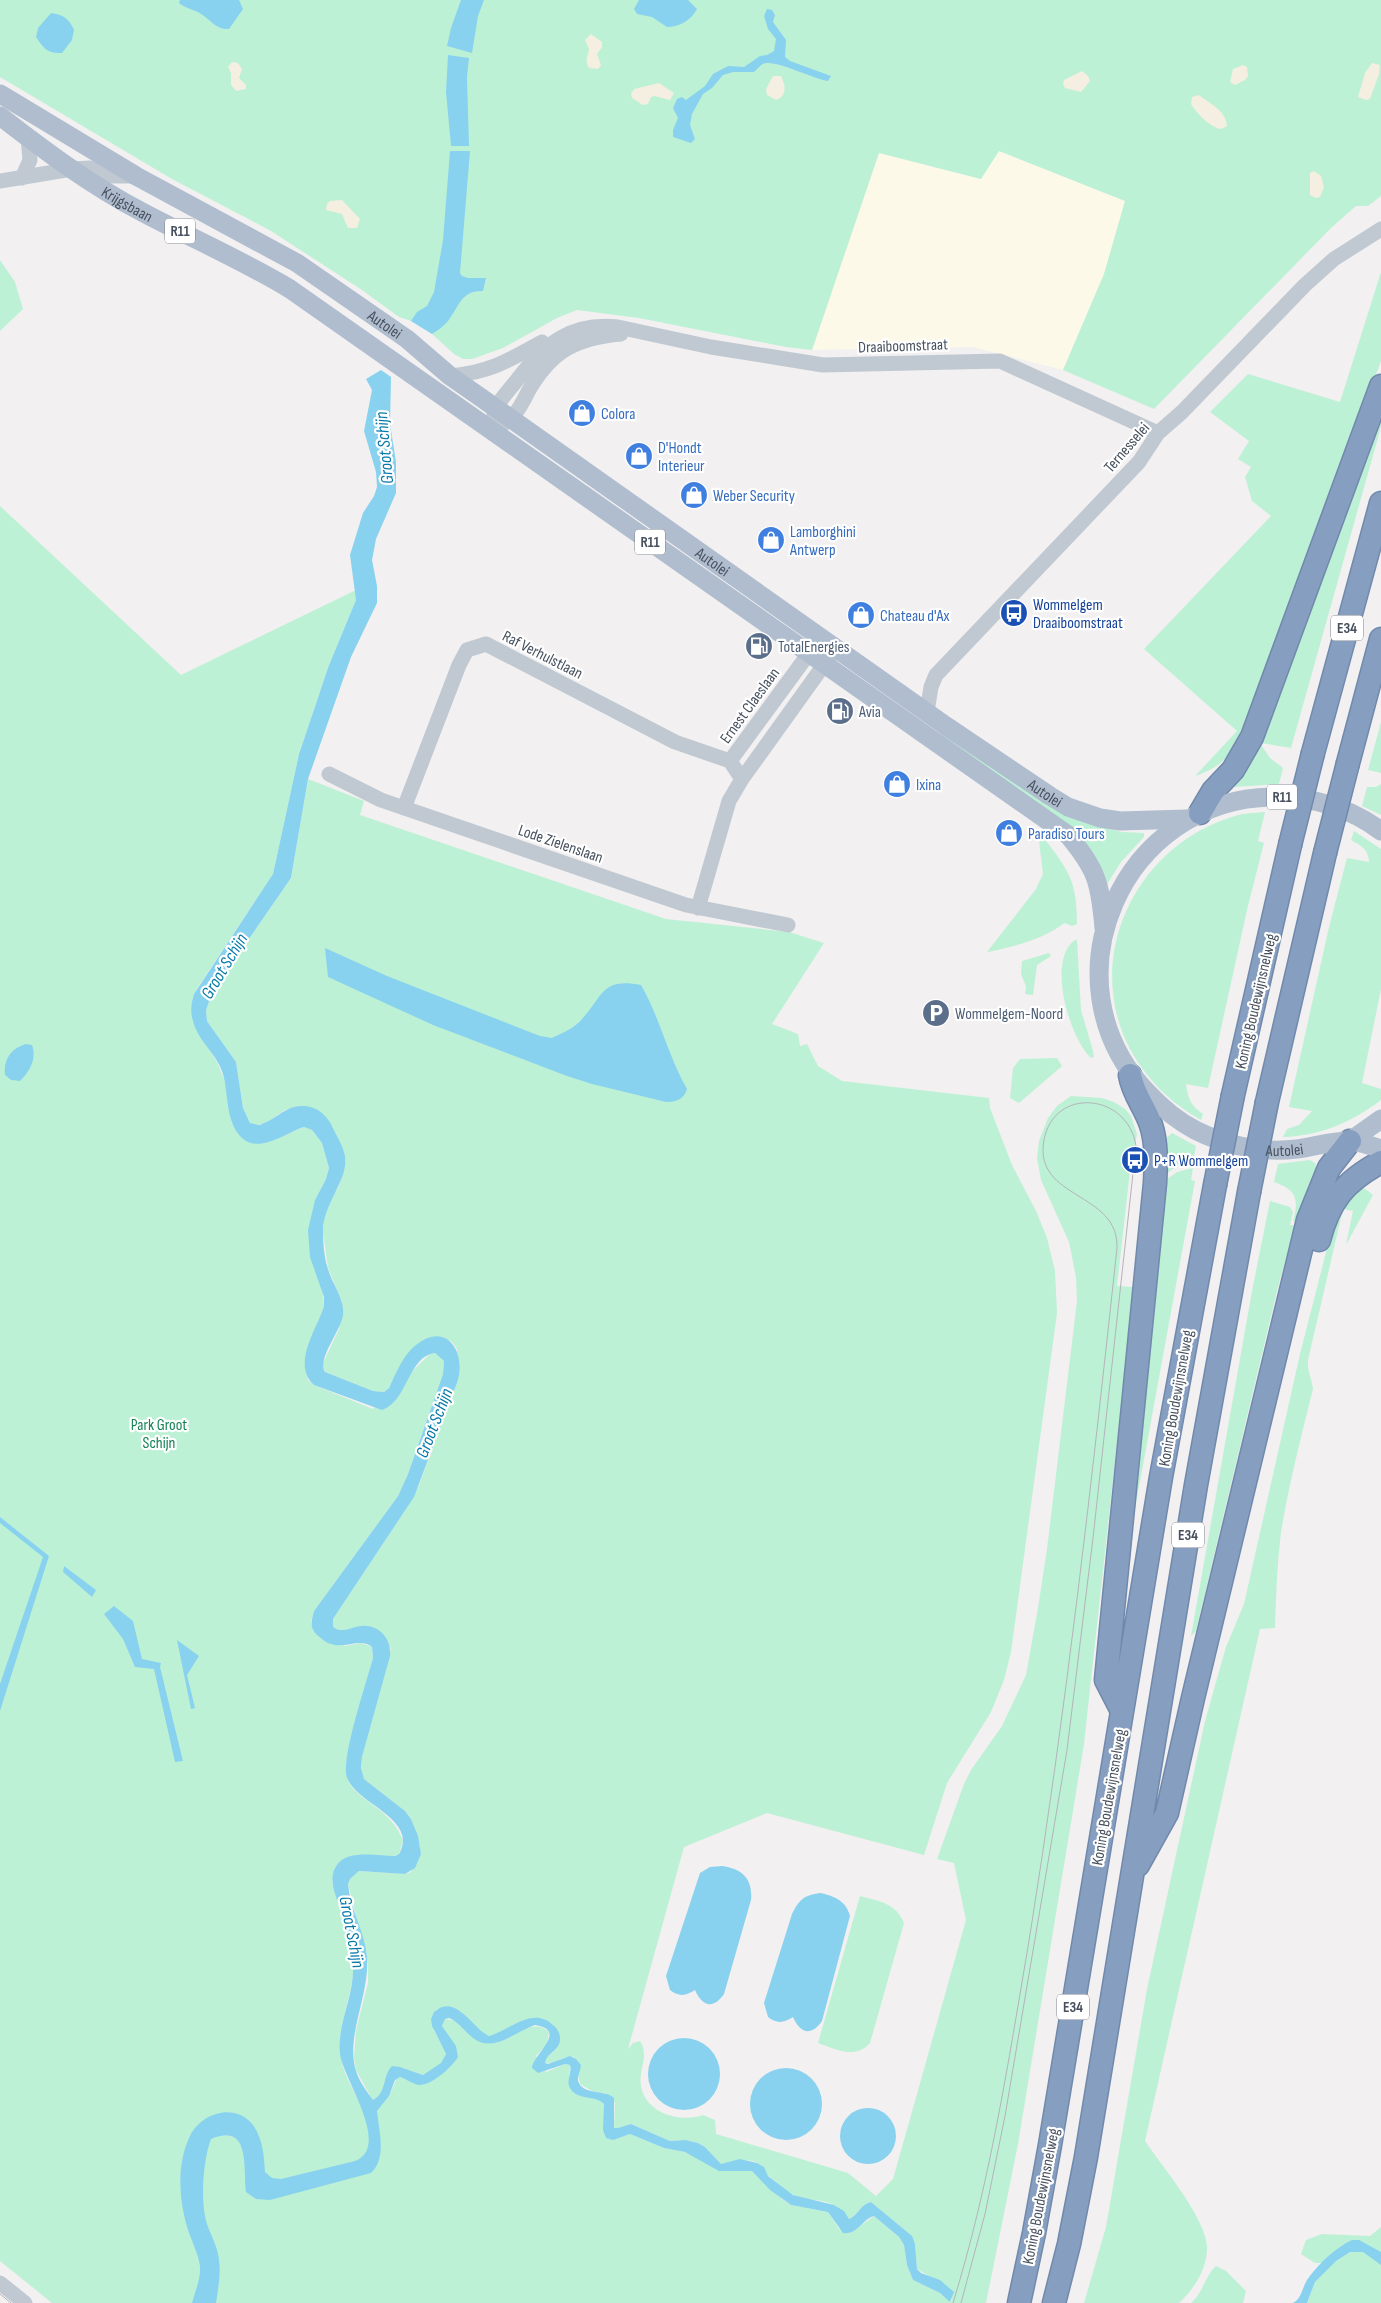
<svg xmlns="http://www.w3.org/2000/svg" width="1381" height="2303" font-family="'Sofia Sans Condensed',sans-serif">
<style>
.commercial{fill:#fdf9e9}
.green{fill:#bdf1d5}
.sand{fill:#f4efe0}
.water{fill:#89d2ef}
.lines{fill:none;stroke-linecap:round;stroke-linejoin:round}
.highway-casing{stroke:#7189ac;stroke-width:25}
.minor{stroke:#c0c9d2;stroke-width:15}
.major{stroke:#afbdcf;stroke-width:19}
.highway{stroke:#869ec0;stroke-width:22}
.tram{stroke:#b2b4ba;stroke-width:1}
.highway-bridge-casing{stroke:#7189ac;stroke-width:25;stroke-linecap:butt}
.highway-bridge{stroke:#869ec0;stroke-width:22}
.labels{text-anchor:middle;stroke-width:4.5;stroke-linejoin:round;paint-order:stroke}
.shield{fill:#fff;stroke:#7e858e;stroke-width:1}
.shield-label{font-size:15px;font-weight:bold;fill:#47515e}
.street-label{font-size:16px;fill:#47515e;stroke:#fff}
.shop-label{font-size:16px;fill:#366cbe;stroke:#fff;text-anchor:start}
.transit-label{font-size:16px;fill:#164399;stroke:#fff;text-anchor:start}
.service-label{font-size:16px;fill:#4e5e75;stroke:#fff;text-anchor:start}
.park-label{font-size:16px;fill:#148354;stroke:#fff}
.water-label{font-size:18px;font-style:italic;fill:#087aa9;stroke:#fff}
</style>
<rect width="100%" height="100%" fill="#f2f0f0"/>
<!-- commercial -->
<path class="commercial" d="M999,151L1125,201L1104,274L1063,370L973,347L812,350L879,153L981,179Z"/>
<!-- green -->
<path class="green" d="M0,0H1381V196L1368,206H1356L1331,228L1154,409L1063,370L1104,274L1125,201L999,151L981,179L879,153L812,350L786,347L639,318L577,310L557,318L503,348L472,359H463L454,354L432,334L411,321L399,317L362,290L271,231L172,179L0,77Z
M0,260L15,282L23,309L0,331Z
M1381,272V361L1245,730C1230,755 1224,766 1195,776L1237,731L1144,649L1271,516L1252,501L1245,477L1251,467L1238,459L1249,441L1210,412L1248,374L1340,402Z
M1381,410V427L1291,748L1261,743Z
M0,506L181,675L356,590V600L329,665L299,754L273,874L198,987C178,1019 210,1043 221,1071C228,1087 229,1107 232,1124L268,1142L304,1127L312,1130L322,1143L329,1168L326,1179L315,1200L324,1306L305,1358L308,1380L314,1385L373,1409L430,1354L436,1353L444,1361L443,1374L408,1474L398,1496L314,1611L311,1622L345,1646L361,1643L372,1647L373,1658L346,1763C346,1768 346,1774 347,1778C354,1800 392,1808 403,1841L399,1854L332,1881C340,1908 355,1947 353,1974C350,2002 337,2028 341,2057C344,2079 358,2096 366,2116L391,2092L397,2078C405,2075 413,2085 423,2085L453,2064L442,2026L445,2019L454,2020L496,2043C510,2036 535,2017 549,2032L547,2044L536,2056L546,2072L565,2064L570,2065L569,2082L603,2102L618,2138L630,2134L664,2148L685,2152L727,2171H752L783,2200L791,2205L828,2212L839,2229L853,2231L874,2216L899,2237L904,2245L907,2265L913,2280L940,2293L951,2302L952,2298L948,2287L917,2269L915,2244L902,2228L871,2202C860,2204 858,2216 849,2219C830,2193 811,2205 790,2193C784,2189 774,2180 769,2176C762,2170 762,2163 752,2161C741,2159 731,2164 721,2164L705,2147L698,2143L686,2140L670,2141L631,2124L619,2128H614L615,2103L605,2093L594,2092L580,2084L574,2057C563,2055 554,2065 545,2063V2059L555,2050L556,2028C537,2006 511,2030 489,2036C469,2028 465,1999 436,2010L433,2029L446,2054L441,2064L423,2075L400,2067L378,2097L373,2101L356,2070L354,2058L356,2030L368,1983V1963L348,1884L350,1879L359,1871L405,1874L411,1872L420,1846L411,1819L405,1811L364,1779L361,1774L362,1757L391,1648L362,1626C352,1628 342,1633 333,1628V1619L408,1506L419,1485L457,1383V1349L452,1342L444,1338L398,1369L389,1388L384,1392L373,1391L325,1372L323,1363L339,1329L342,1302L328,1268L323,1232L324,1218L328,1203L339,1186L346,1160L299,1106L285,1110L264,1124L253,1125L250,1123L243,1108L236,1062L207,1021L206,1010L213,991L291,878L308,779L364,801L360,815L666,919L789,932L824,943L772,1024L798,1034L800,1046L807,1044L818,1066L842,1081L989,1098L990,1108L1012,1165L1036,1211L1047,1238L1055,1271L1057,1313L1011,1652L1004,1680L991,1712L947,1783L924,1855L767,1813L684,1847L628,2049L633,2043L640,2041C650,2057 638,2069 641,2086C646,2114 681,2123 703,2115L715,2120L716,2134L848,2173L876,2196L893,2179L966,1920L954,1863L937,1859L964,1784L971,1770L1002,1726L1026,1675L1038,1608L1047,1549L1077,1301L1076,1277L1069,1242L1041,1180L1037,1158L1039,1141L1048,1118L1057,1106L1071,1096L1102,1098L1114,1102L1125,1109L1131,1116L1137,1134L1131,1162L1117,1286L1134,1287L1084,1744L1018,2144L986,2303H52L0,2261Z
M1381,722V773L1368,770Z
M945,733L1104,828L1122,832L1144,833V837L1121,862L1106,886L1105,875L1095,856L942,739Z
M1260,743L1270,758L1283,768L1279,784L1234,787L1232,784Z
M1381,784V815L1362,806L1367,787H1376Z
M1265,812L1258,841L1264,843L1247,910L1208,1088L1186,1084C1188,1099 1191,1106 1203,1114L1201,1120C1182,1109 1163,1095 1149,1077C1072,985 1123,849 1235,816C1244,813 1255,813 1265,812Z
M1354,831L1381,849V989L1362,1083L1381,1089V1100C1352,1122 1320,1136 1283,1137L1287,1129L1299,1125L1312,1111L1289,1107L1329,927L1347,858L1369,862C1368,849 1362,846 1351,840Z
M1044,838C1069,871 1077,881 1077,924L1072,926L1064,923C1047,938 1010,948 987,952L1036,889L1043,874L1039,841Z
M1075,940H1077L1081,1010L1093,1051L1094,1057L1091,1058C1070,1039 1046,960 1075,940Z
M1049,953L1051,956L1037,965L1033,995L1025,994L1026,986L1021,974L1022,961Z
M1057,1058L1062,1066L1019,1103L1010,1098L1013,1068L1020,1059Z
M1172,1133L1196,1146L1192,1165C1180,1163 1173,1168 1165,1176L1163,1141Z
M1310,1160L1315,1163L1317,1170L1309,1184L1298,1222L1293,1221C1299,1199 1297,1190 1274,1182L1278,1164Z
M1193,1168L1191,1180L1195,1181L1128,1547L1146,1393L1148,1345L1167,1179L1177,1172Z
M1360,1185L1373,1195L1346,1245L1353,1211L1343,1209L1308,1360C1307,1371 1312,1379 1313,1389C1301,1437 1289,1484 1281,1532C1277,1564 1276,1596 1275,1628L1260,1629L1145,2141C1162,2166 1205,2217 1207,2246C1208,2268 1194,2289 1179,2303H1084L1106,2227L1147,1989L1205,1721L1226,1647L1244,1604L1300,1354L1333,1225L1338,1211Z
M1270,1201L1290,1207L1293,1212L1290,1225H1295L1277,1291L1196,1631L1191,1636L1252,1291Z
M860,1896C879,1901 896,1903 904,1923L870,2043C855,2060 836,2049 818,2043Z
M1381,2227V2303H1307L1315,2282L1333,2263H1315L1301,2254L1306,2240L1322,2234L1370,2236Z
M1216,2266L1226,2271L1246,2291L1243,2303H1191C1203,2293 1205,2276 1216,2266Z"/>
<!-- sand -->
<path class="sand" d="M591,34L602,42V47L597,54L601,65L598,69L589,68C584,59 588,57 589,49L585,40Z
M232,62L238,63L242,69L239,78L246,85V89L236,91L231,85V73L228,67Z
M1372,63L1380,65L1379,74L1370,99L1366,100L1358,97L1365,73Z
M1243,65L1247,67L1248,76L1245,80L1235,85L1230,82L1233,69Z
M1082,71L1088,76L1090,81L1081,92L1065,88L1063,84L1064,80Z
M773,76H781C786,86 787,96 776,100L767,95L766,89Z
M659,83L674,93L670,100L655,96L651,97L648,104L643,105L632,98L631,94L634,89Z
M1199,95C1210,104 1226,110 1227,126L1221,129C1210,127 1197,114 1191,104L1192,97Z
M1314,171L1321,176L1324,187L1320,197L1316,198L1310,195V173Z
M342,200L360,219L357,228H348L342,214L326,210L327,204L330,201Z"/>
<!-- water -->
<path class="water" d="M180,0H239L243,9L229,29C216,30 211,20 201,14C194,9 186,9 179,3Z
M461,0H484L478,16L472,53L447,46L451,28Z
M639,0H688L697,9C691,20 680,27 667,27L652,17L637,14L634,9Z
M767,9L772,10L775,15L773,22L786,40L785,57L790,61L831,76L828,81C813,79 773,58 763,64C760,65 757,70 754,72H733L723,75L712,88L703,94L692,114L690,125L695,139L691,143L673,137V130L678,118L673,108L677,99L682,97L686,100L705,86L713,74L728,66L744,67L760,56L767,55L774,51L776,39L768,29L764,16Z
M51,13C63,15 69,18 74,30L72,40L62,53C48,54 43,48 36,37L38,28Z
M448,55L469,58L467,77L469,146H451L446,92Z
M450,151H470L460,273L462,276L468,278H486L483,291C461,290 459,307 448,321C444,326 438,330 432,334L411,321L417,312L427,306L434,292L443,240Z
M381,370L391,377L390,424L396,462V493L376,539L372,560L377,586V603L351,657L308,779L291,878L213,991L206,1010L207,1021L236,1062L243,1108L250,1123L259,1125C274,1121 284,1107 300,1106C314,1105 324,1112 331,1124C335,1133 341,1142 344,1152C352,1177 323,1202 323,1231C323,1243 324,1257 328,1269C332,1284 345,1299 343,1315C341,1331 317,1358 325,1372L373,1391L384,1392L389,1388C396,1373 403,1355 416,1345C447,1320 467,1353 457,1383L414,1497L333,1619V1627C342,1634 351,1627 361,1626C379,1624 392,1639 390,1656L362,1757L361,1768L364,1779L405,1811L411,1819L418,1836L421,1854L415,1868L405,1874L359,1871L350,1879L348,1884C350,1909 365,1932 367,1957C370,1995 345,2036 356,2071C359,2081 367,2092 373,2100C387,2093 382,2076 392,2066L400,2067L423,2075L441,2063L446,2054L432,2026L431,2019L434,2012C456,1992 473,2029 489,2036C510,2030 533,2006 553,2025C557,2028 560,2033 560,2038C561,2050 546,2053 545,2063L548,2064L570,2056L576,2059L581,2065C581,2070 577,2076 578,2081C583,2096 605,2089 614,2098V2128H618L631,2124L670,2141L686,2140L698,2143L705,2147L721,2164L740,2159L757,2163L764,2167L768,2176L793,2195L834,2205L844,2211L849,2219C858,2216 860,2204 871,2202L912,2236L915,2244L917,2269L921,2273L940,2280L954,2292L950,2302L940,2293L913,2280L907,2265L904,2245L899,2237L874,2216C862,2219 858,2235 843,2233L828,2212L791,2205L770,2190L752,2171H719L685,2152L664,2148L630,2134L613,2140L606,2138L603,2130L604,2104C595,2094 576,2102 569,2086C567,2079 572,2072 570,2065L565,2064L538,2073L532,2068C533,2054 569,2030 535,2025C516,2031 493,2054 473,2038C465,2032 459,2022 449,2018L445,2019L442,2026L456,2046L458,2057C452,2067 431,2086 419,2085C412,2084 407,2079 400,2077L395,2080L389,2096L377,2111C379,2131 387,2158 371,2173L270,2200L256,2199L246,2192C243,2168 251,2122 211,2139C203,2160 200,2202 207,2224C211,2236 218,2247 219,2260C221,2275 218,2289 216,2303H192C195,2292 201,2278 200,2266C198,2253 192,2242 188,2230C179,2201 176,2164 190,2136C201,2113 235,2102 253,2125C263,2139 264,2156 265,2172L272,2178L281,2179L355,2161C392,2146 343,2079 340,2054C337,2026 352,2000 353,1972C354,1950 345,1929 340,1909C336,1895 327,1878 337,1865C347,1849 379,1856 395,1856L399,1854C419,1819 358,1805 347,1778C340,1760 367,1681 373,1658L372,1647C362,1637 344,1649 331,1644C327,1643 323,1640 321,1638C309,1630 311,1622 314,1611L398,1496L408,1474L443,1374L444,1361L435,1353C408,1356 408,1401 382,1410L314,1385C291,1364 317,1329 324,1306V1297L310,1257L308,1230L315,1200L326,1179L329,1168L322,1143L312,1130L304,1127C288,1132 263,1151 246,1141C225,1127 229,1096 223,1074C217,1054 198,1041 193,1021C190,1011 191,1004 194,994L273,874L299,754L329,665L356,600L350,555L363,513L374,496L377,487L376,472L364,431L372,390L366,379Z
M325,948L387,976L540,1036L552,1038C562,1033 575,1028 582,1019C603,996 602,977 641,985C660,1018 668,1056 687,1089C684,1099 677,1102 666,1102L592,1084L567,1076L433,1025L328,977Z
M26,1044L32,1045C37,1059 30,1071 20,1081L11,1080L5,1075C3,1060 11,1048 26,1044Z
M0,1517L49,1556L0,1711V1684L43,1557L0,1523Z
M64,1566L96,1590L92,1597L63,1572Z
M114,1606L133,1621L142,1659L161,1663L160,1667L183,1761L175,1762L154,1669L135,1667L123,1639L104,1614Z
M177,1640L199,1656L187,1675L195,1708L191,1709Z
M722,1866C742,1869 753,1878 751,1900L724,1994C713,2010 702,2006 695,1990C686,1996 679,1997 670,1990L666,1976L700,1873L710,1867Z
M820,1893C835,1896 846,1901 850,1916L822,2021C811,2037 800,2033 793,2017C784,2023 777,2024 768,2017L764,2003L792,1914C799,1900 804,1895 820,1893Z
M648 2074a36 36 0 1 1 72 0a36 36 0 1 1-72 0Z
M750 2104a36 36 0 1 1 72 0a36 36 0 1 1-72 0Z
M840 2136a28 28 0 1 1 56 0a28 28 0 1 1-56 0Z
M1352,2240H1359L1381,2252V2265L1363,2252H1350L1336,2261L1315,2282L1307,2303H1293C1302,2298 1302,2288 1307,2280C1318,2264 1335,2248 1352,2240Z"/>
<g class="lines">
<!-- highway casing -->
<g class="highway-casing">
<path id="highway" d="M1313,753L1381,503
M1348,763L1381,639
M1200,813L1213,791L1233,770L1252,737L1381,386
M1233,1095L1290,845
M1267,1102L1325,853
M1319,1240C1329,1201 1345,1181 1381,1162
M1122,1711L1106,1680L1155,1183C1156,1165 1157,1143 1151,1125C1145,1107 1133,1094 1130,1075
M1138,1865L1167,1813L1193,1698L1308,1220L1329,1168L1350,1141
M1019,2303L1034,2233L1050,2145L1161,1477L1215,1185
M1054,2303L1069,2244L1086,2157L1196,1485L1249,1192"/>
</g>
<!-- minor -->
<path class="minor" d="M22,178L30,160L28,137
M0,181L72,169L90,168L110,176H136
M450,376C490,372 508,361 542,342
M503,424C516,417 522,403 529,390C552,350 577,338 621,334
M491,430C493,424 493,414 496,408C501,398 511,388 517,380C544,344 571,322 618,327L711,347L823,365L1000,361L1158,433
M927,712L931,687L936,675L1139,462L1158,433L1182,412L1305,285L1334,259L1381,229
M730,761L742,779L836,648
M730,761L815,645
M329,774L381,800L686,905L788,925
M404,808L459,665L467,650L486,644L675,742L730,761
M698,908L729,801L742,779
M0,2283L25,2303"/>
<!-- major -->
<g class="major">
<path id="s1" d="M0,94L136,176L297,263L407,339L450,376L483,399L946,726L1050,796L1068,807L1100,818L1120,821L1187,819"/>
<path id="s2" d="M0,116C45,151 92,186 142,212C191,238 242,260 290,289L1068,835C1097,870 1100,882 1104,928"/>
<path id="s3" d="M1381,831C1350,808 1313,797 1275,797C1123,797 1041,981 1147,1092C1161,1107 1176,1120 1195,1130C1227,1146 1262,1153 1297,1149C1314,1147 1334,1140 1351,1141C1361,1142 1372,1146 1381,1149"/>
<path d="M1350,1141L1381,1119"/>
</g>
<!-- highway -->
<use href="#highway" class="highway"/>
<!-- tram -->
<path class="tram" d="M0,2294L11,2303
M953,2303C990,2183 1008,2064 1029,1941C1066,1711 1092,1480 1117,1248C1119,1191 1033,1200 1044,1140C1054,1086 1128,1093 1136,1146L1093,1538L1067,1750L1005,2116L985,2214L961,2303"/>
<!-- highway-bridge casing -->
<g class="highway-bridge-casing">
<path id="highway-bridge" d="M1290,845L1313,753
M1325,853L1348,763
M1215,1185L1233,1095
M1249,1192L1267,1102"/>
</g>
<!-- highway-bridge -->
<use href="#highway-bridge" class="highway-bridge"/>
</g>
<!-- icons -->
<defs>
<g id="shop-disc" transform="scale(1.4375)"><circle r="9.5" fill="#3f7fe0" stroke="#fff"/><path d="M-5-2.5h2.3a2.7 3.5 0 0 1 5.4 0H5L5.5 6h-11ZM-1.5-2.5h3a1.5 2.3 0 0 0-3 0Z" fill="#fff"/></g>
<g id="bus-disc" transform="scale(1.4375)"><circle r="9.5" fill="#1a4fb4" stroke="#fff"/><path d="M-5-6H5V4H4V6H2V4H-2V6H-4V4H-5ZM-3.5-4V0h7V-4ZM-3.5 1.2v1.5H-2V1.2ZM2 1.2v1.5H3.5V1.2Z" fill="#fff"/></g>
<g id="fuel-disc" transform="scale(1.4375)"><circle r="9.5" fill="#5c6f8a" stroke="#fff"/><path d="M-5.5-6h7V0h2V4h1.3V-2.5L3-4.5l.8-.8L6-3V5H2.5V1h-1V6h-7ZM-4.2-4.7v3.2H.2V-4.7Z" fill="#fff"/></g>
<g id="parking-disc" transform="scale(1.4375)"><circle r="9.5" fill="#5c6f8a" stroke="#fff"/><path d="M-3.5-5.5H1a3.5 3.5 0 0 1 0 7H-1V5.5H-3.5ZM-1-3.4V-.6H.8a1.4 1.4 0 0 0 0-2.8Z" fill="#fff"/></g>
</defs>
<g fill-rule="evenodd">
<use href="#shop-disc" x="582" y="413"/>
<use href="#shop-disc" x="639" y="456"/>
<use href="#shop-disc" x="694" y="495"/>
<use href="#shop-disc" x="771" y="540"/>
<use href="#bus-disc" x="1014" y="613"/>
<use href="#shop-disc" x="861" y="615"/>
<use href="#fuel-disc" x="759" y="646"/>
<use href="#fuel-disc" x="840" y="711"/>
<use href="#shop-disc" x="897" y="784"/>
<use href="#shop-disc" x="1009" y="833"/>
<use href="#parking-disc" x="936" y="1013"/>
<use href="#bus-disc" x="1135" y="1160"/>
</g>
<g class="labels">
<!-- shield labels -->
<g class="shield">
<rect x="165" y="218.5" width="30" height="25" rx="4"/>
<rect x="635" y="529.5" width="30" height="25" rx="4"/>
<rect x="1331" y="615.5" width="32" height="25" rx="4"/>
<rect x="1267" y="784.5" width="30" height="25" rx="4"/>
<rect x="1172" y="1522.5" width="32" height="25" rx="4"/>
<rect x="1057" y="1994.5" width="32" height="25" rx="4"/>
</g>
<g class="shield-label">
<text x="180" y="236">R11</text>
<text x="650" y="547">R11</text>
<text x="1347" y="633">E34</text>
<text x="1282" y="802">R11</text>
<text x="1188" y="1540">E34</text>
<text x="1073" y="2012">E34</text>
</g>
<!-- street labels -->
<g class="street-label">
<text dy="6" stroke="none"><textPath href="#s2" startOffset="155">Krijgsbaan</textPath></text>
<text dy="6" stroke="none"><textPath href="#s1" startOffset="449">Autolei</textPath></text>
<text transform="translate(903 345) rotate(-2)" y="6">Draaiboomstraat</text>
<text transform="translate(1126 447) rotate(-49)" y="6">Ternesselei</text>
<text dy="6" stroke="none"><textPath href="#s1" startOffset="854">Autolei</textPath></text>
<text transform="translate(543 654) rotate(27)" y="6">Raf Verhulstlaan</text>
<text transform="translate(749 705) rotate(-54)" y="6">Ernest Claeslaan</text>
<text dy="6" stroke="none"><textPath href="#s1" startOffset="1259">Autolei</textPath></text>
<text transform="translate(561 843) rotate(19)" y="6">Lode Zielenslaan</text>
<text transform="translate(1255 1001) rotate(-77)" y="6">Koning Boudewijnsnelweg</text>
<text dy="6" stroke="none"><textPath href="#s3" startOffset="675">Autolei</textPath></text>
<text transform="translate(1175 1398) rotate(-80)" y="6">Koning Boudewijnsnelweg</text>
<text transform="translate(1108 1797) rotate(-80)" y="6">Koning Boudewijnsnelweg</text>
<text transform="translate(1040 2196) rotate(-79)" y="6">Koning Boudewijnsnelweg</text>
</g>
<!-- shop labels -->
<g class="shop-label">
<text x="601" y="419">Colora</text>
<text x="658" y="453">D'Hondt<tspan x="658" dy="18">Interieur</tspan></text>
<text x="713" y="501">Weber Security</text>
<text x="790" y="537">Lamborghini<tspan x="790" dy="18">Antwerp</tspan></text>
<text x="880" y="621">Chateau d'Ax</text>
<text x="916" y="790">Ixina</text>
<text x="1028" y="839">Paradiso Tours</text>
</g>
<!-- transit labels -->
<g class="transit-label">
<text x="1033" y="610">Wommelgem<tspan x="1033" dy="18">Draaiboomstraat</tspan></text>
<text x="1154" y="1166">P+R Wommelgem</text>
</g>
<!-- service labels -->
<g class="service-label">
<text x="778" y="652">TotalEnergies</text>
<text x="859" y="717">Avia</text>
<text x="955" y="1019">Wommelgem-Noord</text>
</g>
<!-- park labels -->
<g class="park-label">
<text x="159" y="1430">Park Groot<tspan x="159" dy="18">Schijn</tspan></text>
</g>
<!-- water labels -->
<g class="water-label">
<text transform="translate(384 448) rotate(-95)" y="6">Groot Schijn</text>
<text transform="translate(224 966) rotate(-59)" y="6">Groot Schijn</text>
<text transform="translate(434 1423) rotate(-69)" y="6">Groot Schijn</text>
<text transform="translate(352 1932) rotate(79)" y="6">Groot Schijn</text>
</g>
</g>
</svg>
